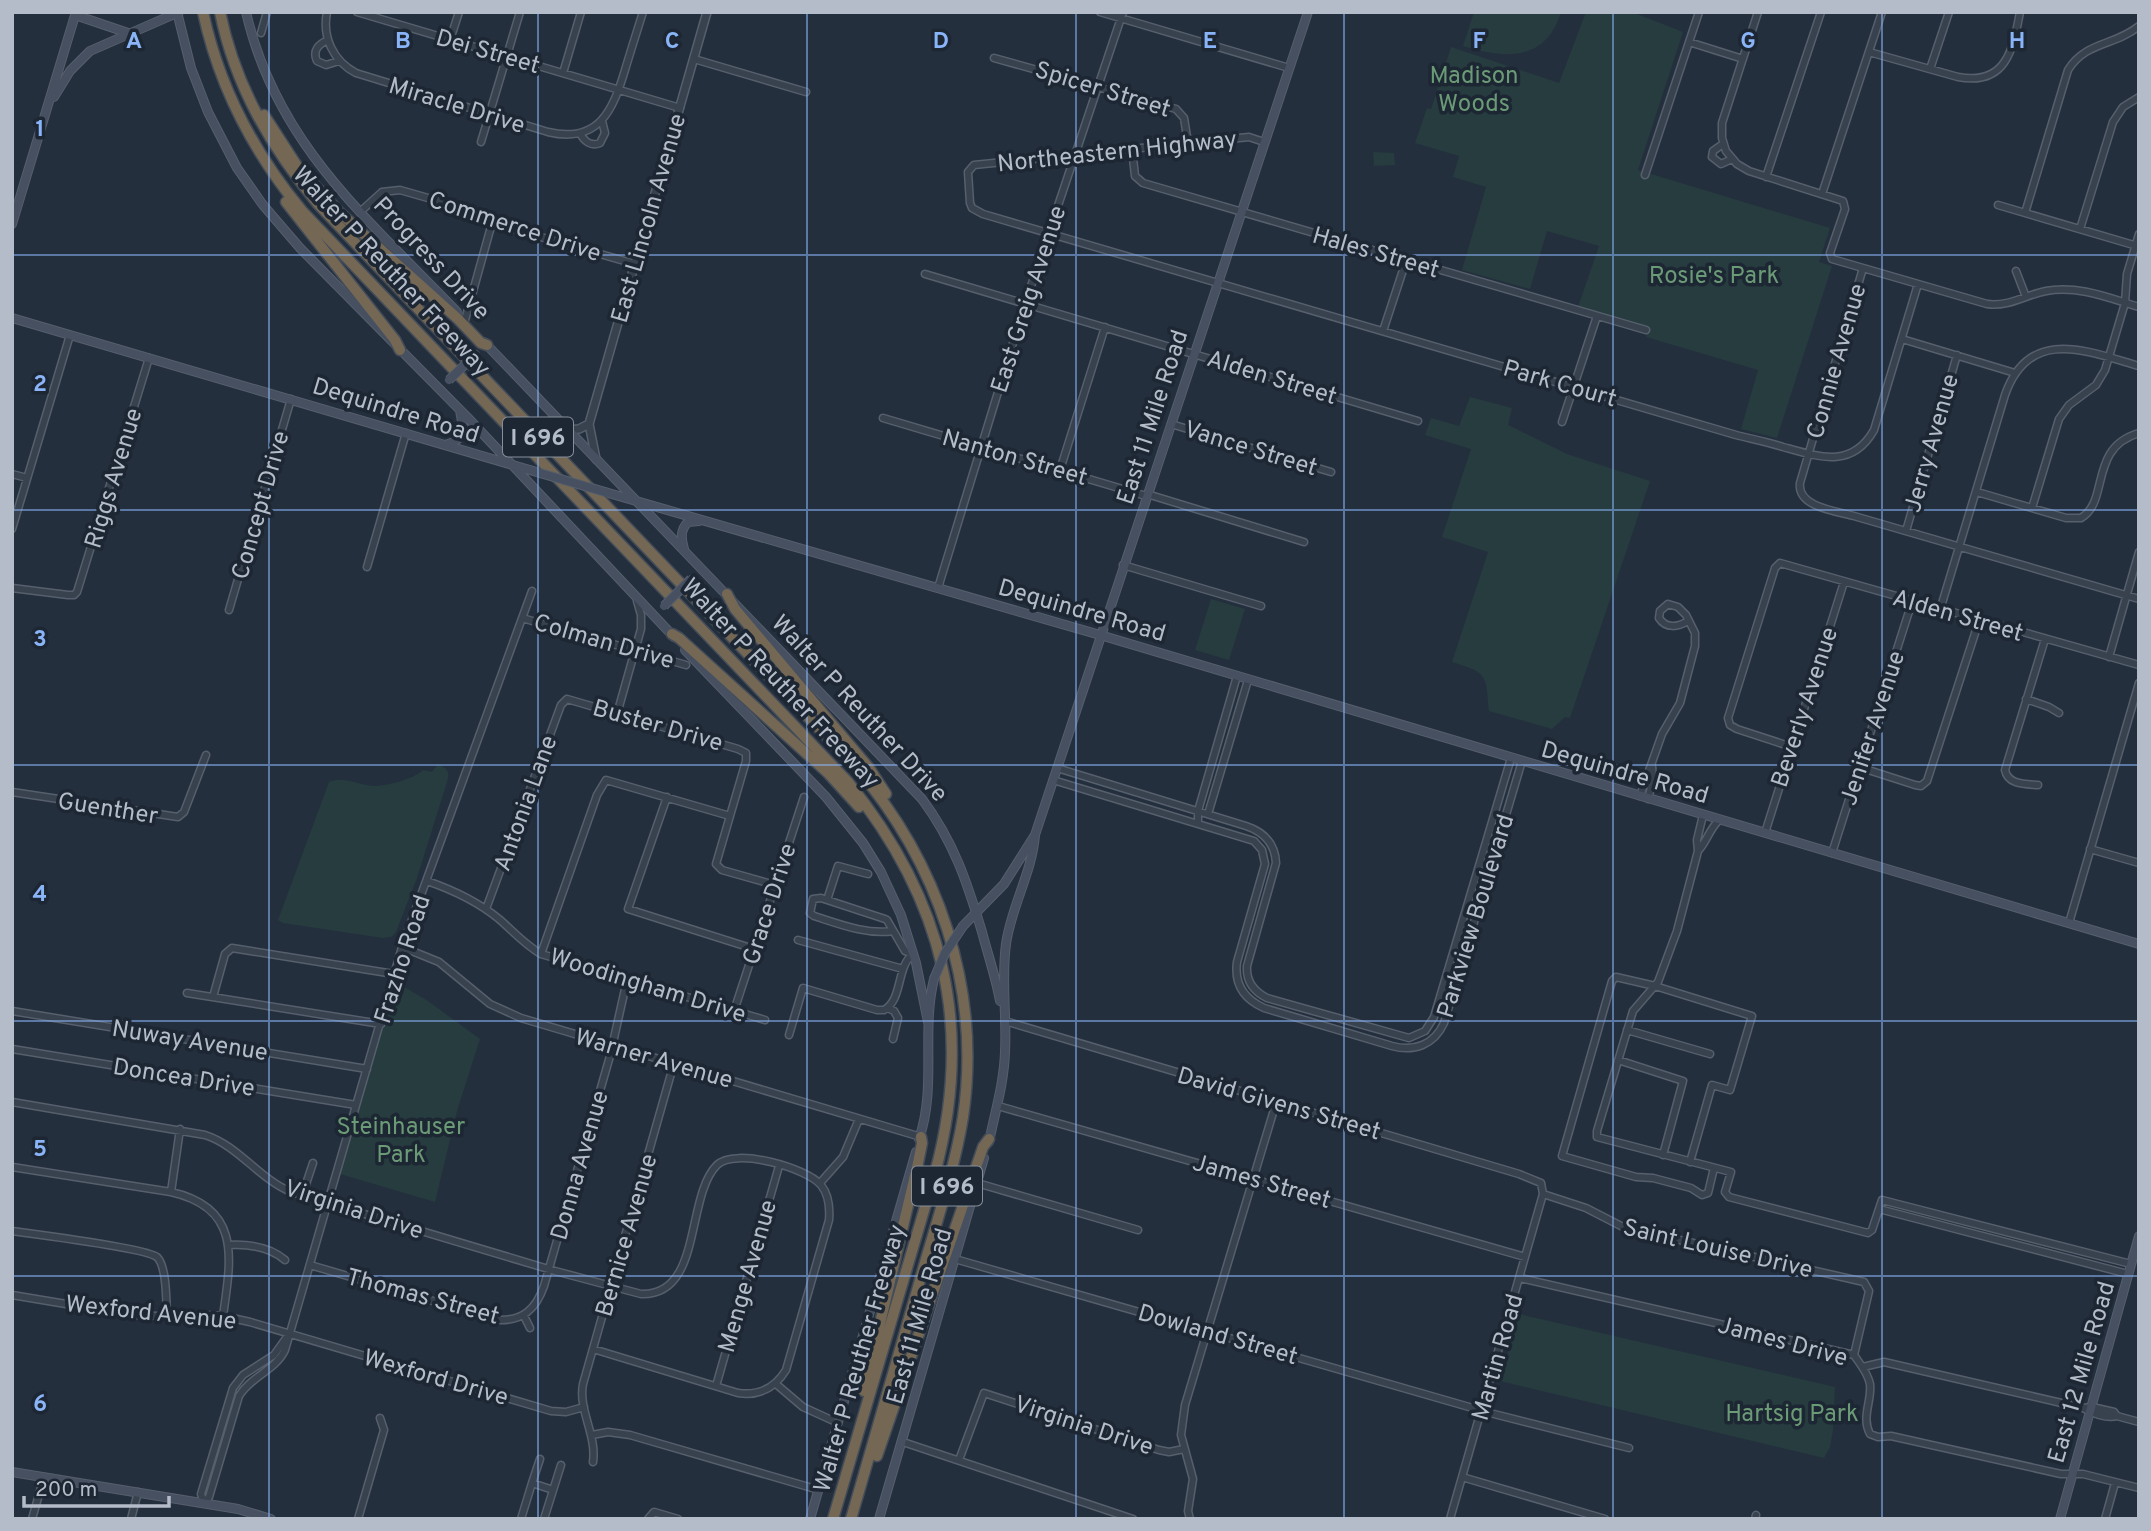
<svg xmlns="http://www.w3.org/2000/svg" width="2151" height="1531" font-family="Overpass,sans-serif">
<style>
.green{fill:#263c3f}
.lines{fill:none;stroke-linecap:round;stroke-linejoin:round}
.minor-casing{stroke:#565f6c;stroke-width:9}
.tertiary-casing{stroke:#565f6c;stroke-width:10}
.secondary-casing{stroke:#565f6c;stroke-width:10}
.motorway-casing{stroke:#434c59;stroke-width:13}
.minor{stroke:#38414e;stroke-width:6}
.tertiary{stroke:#38414e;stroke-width:7}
.secondary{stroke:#465061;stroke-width:8}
.motorway{stroke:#746855;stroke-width:10}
.secondary-bridge-casing{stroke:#565f6c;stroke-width:10;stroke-linecap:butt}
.secondary-bridge{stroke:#465061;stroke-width:8}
.grid{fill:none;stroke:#8ab4f8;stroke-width:2;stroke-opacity:0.55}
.labels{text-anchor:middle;stroke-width:7;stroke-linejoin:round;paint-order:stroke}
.shield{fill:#1d2633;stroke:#878f9c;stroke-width:2}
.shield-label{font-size:23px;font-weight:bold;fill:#b4bcc9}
.street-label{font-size:24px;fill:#b4bcc9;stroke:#1d2633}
.park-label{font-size:24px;fill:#6b9a76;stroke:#1d2633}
.grid-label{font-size:23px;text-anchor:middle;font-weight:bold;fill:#8ab4f8;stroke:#1d2633;stroke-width:7;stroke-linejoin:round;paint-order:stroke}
</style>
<rect width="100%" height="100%" fill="#242f3e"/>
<!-- green -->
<path class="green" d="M1474,12H1561C1546,62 1505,59 1463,46Z
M1586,12H1632L1683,32L1638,170L1830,228L1819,262L1832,266L1777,438L1741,429L1758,370L1646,337L1650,328L1578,307L1599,246L1547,231L1530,289L1462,270L1486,187L1453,177L1459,156L1415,143L1427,108L1431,109L1451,47L1559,83Z
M1373,152L1394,153L1395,165L1374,166Z
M1470,397L1512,408L1508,425L1567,454L1650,481L1570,718L1565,717L1552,729L1489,711C1486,675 1488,673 1452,662L1488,552L1442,537L1471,449L1425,435L1431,418L1459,426Z
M1211,599L1245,609L1229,660L1195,650Z
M438,764C448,769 450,771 447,782L417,878L396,932L391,937L383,938L283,923L278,920L329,782C345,776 358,785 374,786C387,786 414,779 423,770L432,772Z
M396,982L428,1001L480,1039L457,1111L435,1202L340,1174Z
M1519,1314L1835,1387L1833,1430L1830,1447L1824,1458L1500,1381Z"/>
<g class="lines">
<!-- minor casing -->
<g class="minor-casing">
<path id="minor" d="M327,12C322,37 333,61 356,73L548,132C599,144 613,110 625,70C631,50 637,31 643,12
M357,12L680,108
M1100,12L1289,68
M1758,12L1722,123V138L1726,151L1737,164L1749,171L1843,201L1845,209L1830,253L1832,259L1987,304C2009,307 2025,295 2046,291C2078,285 2109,298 2139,307
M261,33L267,12
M328,40C319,44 312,50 317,61L326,65L339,61
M450,40L459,12
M1689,42L1743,59
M1869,52L1958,77C2006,86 2013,50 2020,12
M994,58L1176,109L1184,118L1188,143
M694,59L806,92
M1930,69L1949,12
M563,73L581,12
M580,133C584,141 591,147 600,143L605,133L602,121
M481,142L520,12
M1264,142L1249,137L974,165L968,172L970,203L972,208L983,214L1736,435C1752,439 1768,442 1783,447C1819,457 1852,469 1874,430L1918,284
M1723,144L1713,151L1712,157L1721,164L1732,159
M1132,149L1135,176L1143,183L1646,330
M1645,175L1699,12
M1766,177L1821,12
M1822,194L1882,12
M1998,205L2137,246
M361,211L382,192L400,190L449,204L485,221L635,264
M2025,213L2068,70C2086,41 2115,46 2139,26
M2080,229L2113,122L2123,107L2139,97
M1863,268L1800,483C1797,507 1836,511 1854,516L2139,599
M2016,271L2026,297
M925,274L1418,421
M465,320L492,223
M1383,331L1406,261
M1902,339L2015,373
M883,418L1146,496
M1562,422L1597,316
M1171,424L1331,472
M1060,470L1105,327
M12,474L27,478
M1977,492L2066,518H2081C2110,501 2088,448 2139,433
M1147,494L1304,542
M2032,508L2059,419L2069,405L2096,385L2105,370L2125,303L2127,274L2139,234
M12,529L70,335
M1906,531L1957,355
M1123,565L1261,606
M367,567L406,433
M12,588L68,595H74L77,592L149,358
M938,588L1025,304L1123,12
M229,610L291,399
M1940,610L2005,395C2029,326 2087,351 2139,366
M522,618L686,665
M2109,657L2139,552
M2026,699L2049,707L2059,713
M617,714L641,629V615L637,601
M1792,747L1737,729L1730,725L1728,718L1775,568L1780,563L2139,665
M1859,767L1915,785L1921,786L1927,781L1979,621
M1057,768L1246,826C1264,832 1275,843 1276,863L1247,966C1246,981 1253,991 1267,998L1409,1038L1425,1031L1434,1017L1511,758
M1053,780L1254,841L1262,850L1265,864L1237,962C1234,984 1244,999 1264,1008L1392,1046C1414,1052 1434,1045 1444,1023L1522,761
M2038,785C2025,784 2008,785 2005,770L2045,639
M12,792L178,817L184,812L206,755
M1640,796L1662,734L1680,703L1695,646V633L1686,615L1678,607L1668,604L1660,611L1659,618C1666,629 1678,627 1688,621
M667,797L628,909L754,949
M1648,799L1653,780L1652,766
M1208,814L1248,680
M1703,815L1697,840L1698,851C1707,841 1709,830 1719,820
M1198,823V811L1237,676
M1765,833L1844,582
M2090,849L2139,863
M1698,851L1677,931L1658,982L1633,1011L1597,1131V1137L1731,1172L1725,1192L1729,1197L1868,1233L1872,1230L1882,1200L2131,1264
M1832,853L1912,602
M427,881C453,890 477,901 499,919C513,931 524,944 541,954L765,1020
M827,900L838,866L868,874
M486,909L561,705L567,699L738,749L746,753V761L716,864L722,870L775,885
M2069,923L2139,683
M798,940L903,969
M402,947L439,962L490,1004L521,1018L921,1137
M541,954L597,795L606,780L730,816
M187,993L381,1024
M213,997L225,954L232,948L394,974
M888,1008L894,1011L898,1018L893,1039
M12,1011L367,1069
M734,1011L804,797
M1005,1021L1519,1174L1541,1183L1543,1194L1450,1519
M1627,1030L1710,1054
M789,1035L803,988L877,1010H884C903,1000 896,967 913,954L905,951L887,920L885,919L821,898L813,899L810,913L814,916C839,924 867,935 893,931
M12,1049L356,1105
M1618,1060L1683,1081L1663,1155
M12,1102L205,1135C239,1146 258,1178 291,1192L555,1271L641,1294C703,1296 685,1197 717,1165C735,1147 807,1168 821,1185C829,1195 830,1208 829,1220L786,1370C775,1388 759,1396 738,1393L593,1349
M998,1106L1525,1257
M1690,1162L1712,1085L1730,1090L1752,1016L1655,986L1616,977L1612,981L1562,1156L1636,1177L1653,1178L1691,1188L1702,1195L1708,1193L1714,1168
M12,1167L171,1192C242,1208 231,1259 223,1316
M820,1183L843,1157L859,1119
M977,1183L1138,1230
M171,1192L180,1129
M1543,1194L1586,1208L1623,1227L1864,1282L1869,1291L1854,1355
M302,1196L313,1163
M1879,1209L2128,1274
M12,1231C34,1234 146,1248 157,1257C167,1267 166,1301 167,1315
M229,1245C249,1244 270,1247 285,1260
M955,1259L1490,1413L1629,1448
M310,1265L498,1320C523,1321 536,1309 544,1286L610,1056L627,980
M1520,1278L1854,1355C1860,1364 1868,1373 1870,1384C1872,1401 1861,1417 1870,1434L1878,1437L1891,1436L2061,1474H2083L2139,1488
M12,1295L132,1315L158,1316L187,1314L223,1316L250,1322L551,1411L566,1412L584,1407
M524,1316L530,1328
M1863,1367L1884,1362L2083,1408C2091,1413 2107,1419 2117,1416L2114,1412L2092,1407L2083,1408
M776,1384L803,1407L838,1423
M716,1386L779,1166
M2117,1416L2139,1422
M592,1435L608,1432L630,1435L819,1490
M903,1442L1133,1519
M959,1460L984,1393L1159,1450L1169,1452L1184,1449
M593,1462C597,1435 578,1410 583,1384L674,1063
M1462,1477L1605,1519
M532,1483L540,1459
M204,1503L209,1497L239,1396C251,1376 275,1371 285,1350L402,947L532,591
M204,1503L201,1494L233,1388L243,1375L274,1355L289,1334
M32,1519L44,1477
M131,1519L138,1492
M358,1519L384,1430L380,1418
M521,1519L532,1483L553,1490
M544,1519L561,1465
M648,1519L654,1512L678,1519
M1190,1519L1188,1511L1193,1479L1181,1435L1185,1405L1276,1103
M1755,1519L1756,1515
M2105,1519L2115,1483"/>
</g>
<!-- tertiary casing -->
<g class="tertiary-casing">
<path id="tertiary" d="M568,430L579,429L589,424
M596,459L589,424L707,12"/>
</g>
<!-- secondary casing -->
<g class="secondary-casing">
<path id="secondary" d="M177,12L191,68L208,112L237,168L263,205L300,248L468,418L674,637
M246,12C276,144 368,219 457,312
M75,15L131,34
M54,97L70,71L90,51L179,12
M12,224L76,12
M12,318L540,473
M484,342L922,799C954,842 967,882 982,932C988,955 996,978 1000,1001
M445,445C469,438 463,430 460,410
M605,492L1100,635L2139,944
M684,549C681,539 680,530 688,522L699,521
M685,650L826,797L863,843L881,872L901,915L916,963L928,1022
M963,926L1004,884L1035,835
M919,1139C937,1087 921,1031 934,979
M989,1142C995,1112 1004,1083 1005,1052C1007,1016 1001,980 1006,944C1011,907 1032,873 1035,835L1308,12
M12,1472L238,1509L271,1519
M810,1519L916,1152
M879,1519L984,1158
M2060,1519L2139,1236"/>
</g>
<!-- motorway casing -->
<g class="motorway-casing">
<path id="motorway" d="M203,12C219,87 254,153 302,211L848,782C943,899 975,1026 935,1173L833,1519
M220,12C235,86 271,147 318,204L854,765C938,861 982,989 963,1117C954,1172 935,1226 920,1280C897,1360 874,1439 851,1519
M264,115L297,166L338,211L458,319L481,343L487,345
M286,202L395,340L400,350
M727,594L735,609L869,768L886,794
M672,634L679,638L828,773L859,807
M864,1391L918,1163L922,1143L921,1137
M877,1456L983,1147L989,1139"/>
</g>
<!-- minor -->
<use href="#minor" class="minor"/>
<!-- tertiary -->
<use href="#tertiary" class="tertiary"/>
<!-- secondary -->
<use href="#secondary" class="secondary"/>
<!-- motorway -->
<use href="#motorway" class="motorway"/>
<!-- secondary-bridge casing -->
<g class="secondary-bridge-casing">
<path id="secondary-bridge" d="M449,380L476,354
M540,473L605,492
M664,606L691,579
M934,979L945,953L963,926"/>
</g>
<!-- secondary-bridge -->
<use href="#secondary-bridge" class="secondary-bridge"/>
</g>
<!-- grid -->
<path class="grid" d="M269,12V1519M538,12V1519M807,12V1519M1076,12V1519M1344,12V1519M1613,12V1519M1882,12V1519M12,255H2139M12,510H2139M12,765H2139M12,1021H2139M12,1276H2139"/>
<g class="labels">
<!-- shield labels -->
<g class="shield">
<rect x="503" y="417.5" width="70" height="39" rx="5"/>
<rect x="912" y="1166.5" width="70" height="39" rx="5"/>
</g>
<g class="shield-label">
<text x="538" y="445">I 696</text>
<text x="947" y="1194">I 696</text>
</g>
<!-- street labels -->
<g class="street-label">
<text transform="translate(488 51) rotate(16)" y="8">Dei Street</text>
<text transform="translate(1103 89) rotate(17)" y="8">Spicer Street</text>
<text transform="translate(457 105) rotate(17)" y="8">Miracle Drive</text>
<text transform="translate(1117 151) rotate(-6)" y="8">Northeastern Highway</text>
<text transform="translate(648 218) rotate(-74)" y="8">East Lincoln Avenue</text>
<text transform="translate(515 226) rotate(18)" y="8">Commerce Drive</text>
<text transform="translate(1376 252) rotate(16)" y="8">Hales Street</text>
<text transform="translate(432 258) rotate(47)" y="8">Progress Drive</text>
<text transform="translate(392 271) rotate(47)" y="8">Walter P Reuther Freeway</text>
<text transform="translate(1028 299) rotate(-72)" y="8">East Greig Avenue</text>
<text transform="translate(1836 361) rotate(-74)" y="8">Connie Avenue</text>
<text transform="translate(1272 377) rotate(17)" y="8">Alden Street</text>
<text transform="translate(1560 383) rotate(16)" y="8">Park Court</text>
<text transform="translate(396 410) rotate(17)" y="8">Dequindre Road</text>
<text transform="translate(1152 417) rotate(-72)" y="8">East 11 Mile Road</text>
<text transform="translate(1931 443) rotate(-74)" y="8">Jerry Avenue</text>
<text transform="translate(1251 448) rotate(17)" y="8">Vance Street</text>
<text transform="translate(1015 457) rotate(16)" y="8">Nanton Street</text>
<text transform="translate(113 478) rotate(-73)" y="8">Riggs Avenue</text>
<text transform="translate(260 505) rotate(-74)" y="8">Concept Drive</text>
<text transform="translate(1082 610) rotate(16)" y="8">Dequindre Road</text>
<text transform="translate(1958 615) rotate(16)" y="8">Alden Street</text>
<text transform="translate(604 641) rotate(16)" y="8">Colman Drive</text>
<text transform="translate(781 683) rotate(47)" y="8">Walter P Reuther Freeway</text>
<text transform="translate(1804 707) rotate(-72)" y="8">Beverly Avenue</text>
<text transform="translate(860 708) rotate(47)" y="8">Walter P Reuther Drive</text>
<text transform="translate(658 725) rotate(16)" y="8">Buster Drive</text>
<text transform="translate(1872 728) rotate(-72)" y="8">Jenifer Avenue</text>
<text transform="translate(1625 772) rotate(16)" y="8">Dequindre Road</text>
<text transform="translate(525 803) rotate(-70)" y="8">Antonia Lane</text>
<text transform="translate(108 808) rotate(9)" y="8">Guenther</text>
<text transform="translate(769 904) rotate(-72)" y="8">Grace Drive</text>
<text transform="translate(1475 916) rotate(-73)" y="8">Parkview Boulevard</text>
<text transform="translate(402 959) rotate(-72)" y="8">Frazho Road</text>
<text transform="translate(648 985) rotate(17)" y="8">Woodingham Drive</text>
<text transform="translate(190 1040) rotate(9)" y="8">Nuway Avenue</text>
<text transform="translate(654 1058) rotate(16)" y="8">Warner Avenue</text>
<text transform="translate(184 1077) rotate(9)" y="8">Doncea Drive</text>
<text transform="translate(1279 1103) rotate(16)" y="8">David Givens Street</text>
<text transform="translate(579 1165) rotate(-74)" y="8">Donna Avenue</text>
<text transform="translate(1262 1181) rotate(16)" y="8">James Street</text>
<text transform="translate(354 1209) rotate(18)" y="8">Virginia Drive</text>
<text transform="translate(626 1235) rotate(-74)" y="8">Bernice Avenue</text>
<text transform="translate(1718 1248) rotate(13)" y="8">Saint Louise Drive</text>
<text transform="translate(747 1276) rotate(-74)" y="8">Menge Avenue</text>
<text transform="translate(423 1296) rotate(15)" y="8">Thomas Street</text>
<text transform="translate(151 1312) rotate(6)" y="8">Wexford Avenue</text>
<text transform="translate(919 1316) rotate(-74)" y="8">East 11 Mile Road</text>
<text transform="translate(1218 1334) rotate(16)" y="8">Dowland Street</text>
<text transform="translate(1783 1341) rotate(15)" y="8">James Drive</text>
<text transform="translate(1497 1357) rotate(-74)" y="8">Martin Road</text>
<text transform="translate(859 1358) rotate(-74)" y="8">Walter P Reuther Freeway</text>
<text transform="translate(2081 1372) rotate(-74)" y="8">East 12 Mile Road</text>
<text transform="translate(436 1377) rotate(16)" y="8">Wexford Drive</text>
<text transform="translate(1084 1425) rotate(18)" y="8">Virginia Drive</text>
</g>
<!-- park labels -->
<g class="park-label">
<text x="1474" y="83">Madison<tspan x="1474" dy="28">Woods</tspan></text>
<text x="1714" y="283">Rosie's Park</text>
<text x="401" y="1134">Steinhauser<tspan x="401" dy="28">Park</tspan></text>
<text x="1792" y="1421">Hartsig Park</text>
</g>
</g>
<g class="grid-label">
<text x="134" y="48">A</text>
<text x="403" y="48">B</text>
<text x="672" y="48">C</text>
<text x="941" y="48">D</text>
<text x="1210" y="48">E</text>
<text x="1479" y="48">F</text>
<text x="1748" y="48">G</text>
<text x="2017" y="48">H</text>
<text x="40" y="136">1</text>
<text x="40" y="391">2</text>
<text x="40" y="646">3</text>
<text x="40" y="901">4</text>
<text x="40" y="1156">5</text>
<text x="40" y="1411">6</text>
</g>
<!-- border -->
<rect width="2151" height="1531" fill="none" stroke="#b4bcc9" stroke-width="28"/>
<!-- scale -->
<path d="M24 1496v10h145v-10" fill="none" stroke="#b4bcc9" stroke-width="3.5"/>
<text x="35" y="1496" font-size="21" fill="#b4bcc9" stroke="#1d2633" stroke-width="5" paint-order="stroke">200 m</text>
</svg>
